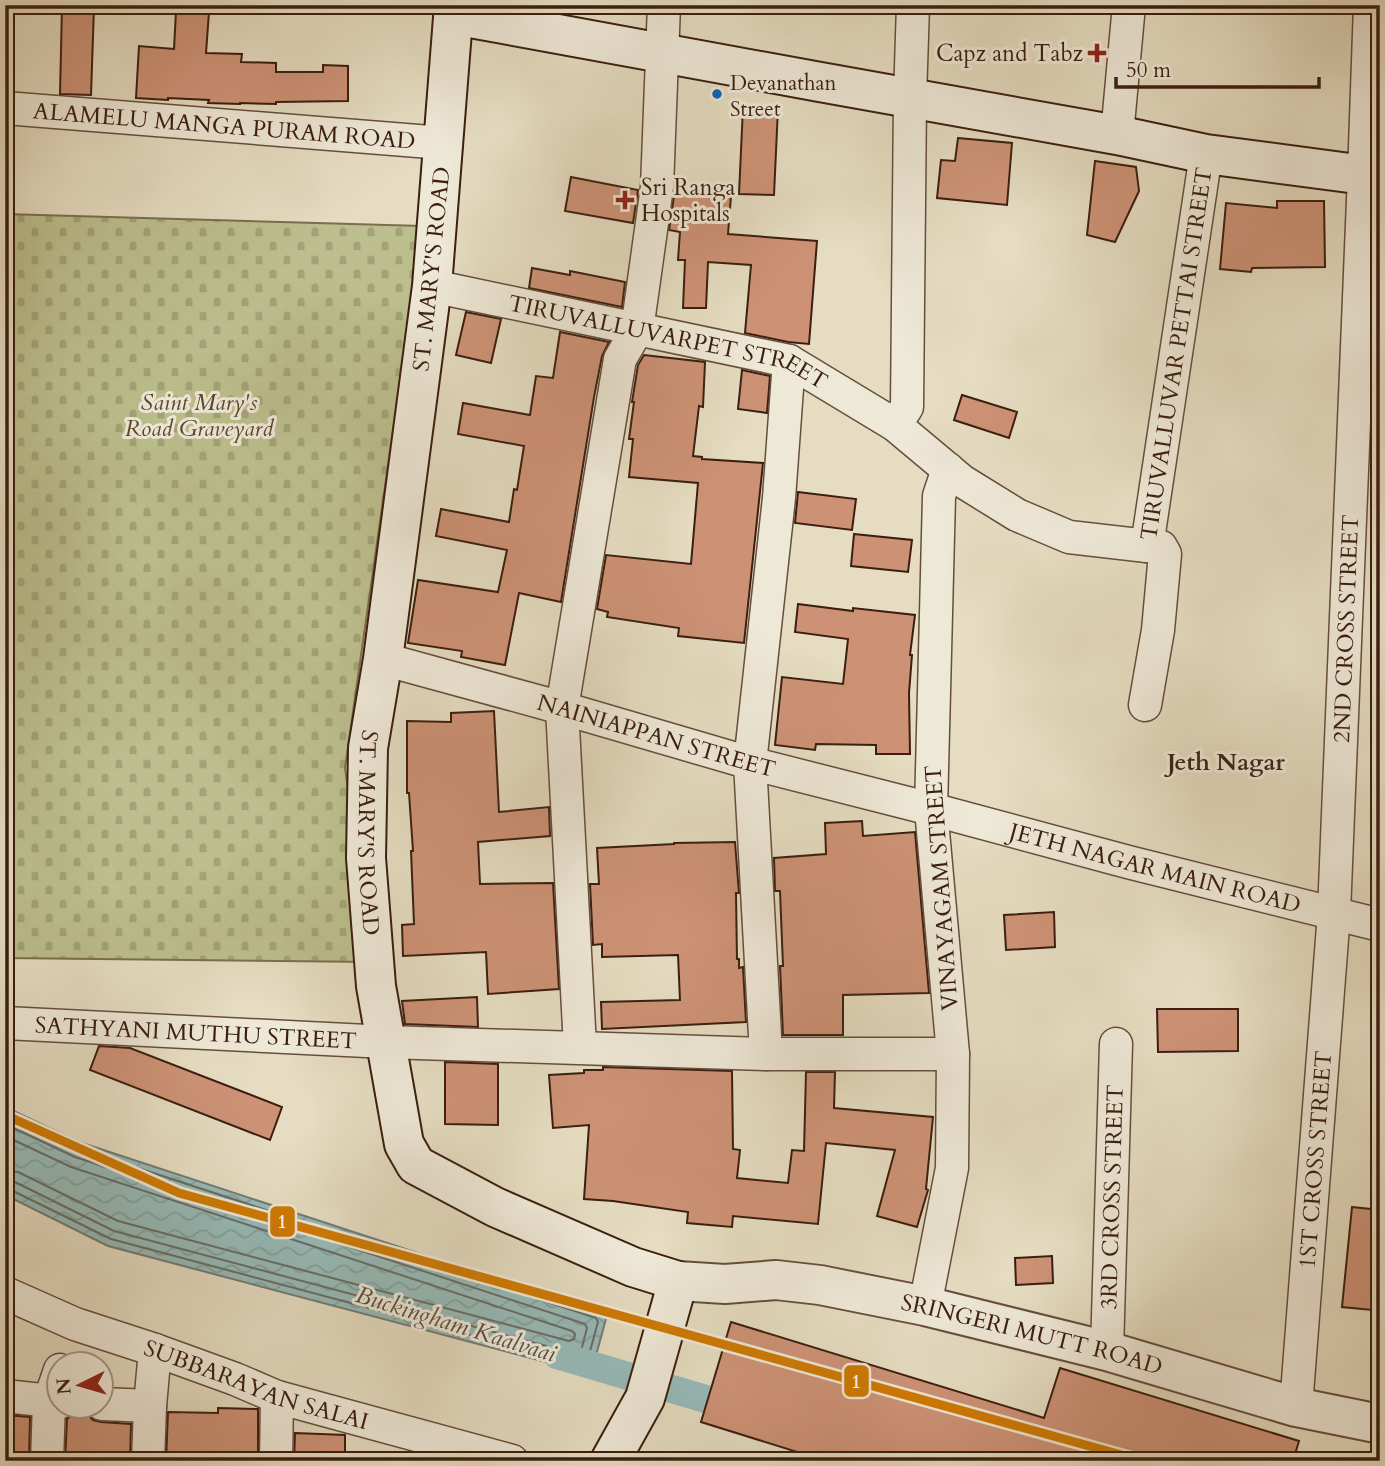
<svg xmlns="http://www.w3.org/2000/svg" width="1385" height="1466" font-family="Cardo,serif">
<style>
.cemetery{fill:url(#cemetery-stones);stroke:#7c6e4e;stroke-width:2}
.water{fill:url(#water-waves);stroke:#727c74;stroke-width:2}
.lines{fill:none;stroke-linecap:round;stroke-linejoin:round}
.shore{stroke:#686c64;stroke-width:2}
.canal{stroke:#96bab8;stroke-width:28}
.building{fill:#cd9276;stroke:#3b1e0f;stroke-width:2}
.minor-casing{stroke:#664e3c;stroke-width:35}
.tertiary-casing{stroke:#664e3c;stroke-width:42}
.secondary-casing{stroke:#3b1e0f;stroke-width:42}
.minor{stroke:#eee8d7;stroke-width:32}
.tertiary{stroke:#eee8d7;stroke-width:38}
.secondary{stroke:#eee8d7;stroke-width:38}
.rail-1-casing{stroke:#eee8d7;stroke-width:14}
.rail-1{stroke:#ce7a04;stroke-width:9}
.poi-dot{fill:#8f2418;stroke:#eee8d7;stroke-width:2.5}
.bus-dot{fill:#0065bd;stroke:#eee8d7;stroke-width:2.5}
.labels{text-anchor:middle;stroke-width:6;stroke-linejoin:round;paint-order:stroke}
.bus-label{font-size:21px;fill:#3b1e0f;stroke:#eee8d7;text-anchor:start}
.poi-label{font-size:23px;fill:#3b1e0f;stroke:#eee8d7;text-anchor:end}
.street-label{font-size:23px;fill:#3b1e0f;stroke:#eee8d7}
.park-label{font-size:23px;font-style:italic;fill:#5b462e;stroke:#eee8d7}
.neighbourhood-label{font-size:24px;font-weight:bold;fill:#3b1e0f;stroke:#eee8d7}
.water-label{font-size:24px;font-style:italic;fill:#564d42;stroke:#eee8d7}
.line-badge{stroke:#eee8d7;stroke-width:2.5}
.badge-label{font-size:19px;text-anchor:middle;font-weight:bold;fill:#fff}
</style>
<defs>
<pattern id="cemetery-stones" width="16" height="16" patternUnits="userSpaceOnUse" patternTransform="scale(1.75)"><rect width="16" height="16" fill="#bcbe8d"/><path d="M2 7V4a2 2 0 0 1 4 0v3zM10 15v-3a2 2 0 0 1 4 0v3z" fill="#a2a378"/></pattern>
<pattern id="water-waves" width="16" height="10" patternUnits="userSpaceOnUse" patternTransform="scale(1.75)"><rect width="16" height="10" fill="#96bab8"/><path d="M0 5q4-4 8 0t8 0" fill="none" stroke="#829f9d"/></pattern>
</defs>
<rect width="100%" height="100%" fill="#e5dcc1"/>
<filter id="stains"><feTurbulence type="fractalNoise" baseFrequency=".00286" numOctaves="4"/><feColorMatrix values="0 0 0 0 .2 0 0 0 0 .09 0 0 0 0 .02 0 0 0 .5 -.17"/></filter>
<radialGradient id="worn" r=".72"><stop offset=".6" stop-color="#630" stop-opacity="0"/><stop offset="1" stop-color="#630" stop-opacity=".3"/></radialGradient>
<!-- cemetery -->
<path class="cemetery" d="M5,214L422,226L345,768L373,962L5,958Z"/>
<!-- water -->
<path class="water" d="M5,1107L79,1142L607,1315L591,1374L108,1246L5,1195Z"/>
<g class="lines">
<!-- shore -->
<path class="shore" d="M5,1115L77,1148L596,1318L598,1322L587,1362L583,1365L111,1239L11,1190L5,1189
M5,1124L75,1157L585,1324L587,1328L581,1351L577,1354L114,1231L15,1182L5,1180
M5,1136L71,1167L572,1331L575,1334L574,1339L569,1341L118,1221L18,1172L5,1170"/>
<!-- canal -->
<path class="canal" d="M557,1355L743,1410"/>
</g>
<!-- building -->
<path class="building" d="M62,6L94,7L91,95L60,94Z
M176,11L209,12L206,53L242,54L241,62L276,63V72H323V65L348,66V101L276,102V104L240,103V104L208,103L209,100L168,98V100L136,98L139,46L174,49Z
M743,107L778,108L774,195L739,194Z
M958,138L1012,143L1007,205L937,198L941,160L955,161Z
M1095,161L1136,167L1139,191L1115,242L1087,235Z
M571,177L638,190L633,223L565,211Z
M681,192L731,196L728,234L817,241L809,344L788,342L745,333L751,265L708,262L706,308H683L685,260H678L680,232L669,230L674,196L681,197Z
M1277,201H1324L1325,267L1252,268L1251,272L1220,269L1226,203L1277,208Z
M532,268L570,275V271L625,282L622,307L529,288Z
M466,312L501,319L491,363L456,355Z
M560,332L609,342L602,356L594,397L561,602L519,593L505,665L461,657L462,651L408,643L418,580L498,592L507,550L436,536L441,509L509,522L514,489L517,490L524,446L458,434L463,403L530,415L536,376L553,378Z
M644,355L705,362L703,407L699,406L693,456L702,457V459L763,463L744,643L678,636L679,628L607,617L608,612L597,609L606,555L691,564L698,483L629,477L633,439H629L634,402H632L638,365Z
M742,370L770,376L767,413L738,409Z
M962,395L1017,412L1009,438L954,420Z
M798,492L856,499L852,530L795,523Z
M854,534L912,540L908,572L851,566Z
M798,604L853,611V608L915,615L910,655H912L909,693L910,754H876V745L816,744L815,750L775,745L782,677L843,684L848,639L795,632Z
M494,711L499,812L549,807L550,836L478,842L480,884L553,883L559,989L488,994L486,952L403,956L402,925L414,924L411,851H413L409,793H407V721L451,722V713Z
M862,821L863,836L915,832L929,993L843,995V1035H783L780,966H783L780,891H775L774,858L826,854L825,823Z
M735,842L739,893H736L737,959H739V968L743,967L746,1022L602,1029L601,1002L680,1000L678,955L602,957V944L593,945L590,884H599L597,848L674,844V843Z
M1054,912L1055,947L1006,950L1004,915Z
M477,997L478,1027L405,1024L402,1001Z
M1157,1009H1238V1051L1158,1052Z
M99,1046L130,1048L282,1107L270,1140L90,1070Z
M445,1062L498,1064V1125L445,1124Z
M603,1067L732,1071L733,1149L740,1150L737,1178L788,1183L792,1150L804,1151L806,1072H835L834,1108L933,1117L926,1189L928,1190L917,1227L877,1216L895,1150L826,1143L818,1224L733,1216L732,1227L687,1223L688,1212L613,1201L584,1199L589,1125L553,1128L549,1075L584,1073V1070H603Z
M1352,1207L1380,1210V1230L1372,1310L1342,1307Z
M1052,1256L1053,1283L1016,1285L1015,1258Z
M731,1322L1044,1418L1060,1368L1299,1441L1293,1461H826L701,1422Z
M218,1408L258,1409V1461H166L168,1412L218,1413Z
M73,1414L88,1415L93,1420L101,1422L131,1424L130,1461H65L67,1419Z
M5,1415L30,1417L29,1461H5Z
M295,1433L345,1435V1461H294Z"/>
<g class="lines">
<!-- minor casing -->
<g class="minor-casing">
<g id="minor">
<path id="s1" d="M5,108L443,143"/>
<path d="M1117,135L1129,5"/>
<path id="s2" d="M432,286L789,361L895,425L962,481L1017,515L1069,537L1147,546"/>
<path d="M895,425L907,407L910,98L913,5"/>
<path id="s3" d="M383,659L562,708L750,763L931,809L1128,862L1380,925"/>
<path id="s4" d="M1145,705L1158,630L1165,554L1161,547L1147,546L1206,154"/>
<path id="s5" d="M5,1023L387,1042L766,1054H953"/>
<path d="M580,1047L562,708L620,359L637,330L657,187L664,5"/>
<path d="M766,1054L750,763L779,498L789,361"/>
<path id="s6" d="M5,1293L75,1324L155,1350L235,1379L277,1397L512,1461"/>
<path d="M925,1306L952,1168L953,1054L931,809L939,496L948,469"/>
<path id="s7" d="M1107,1351L1116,1044"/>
<path d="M5,1396L60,1402"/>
<path d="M102,1404L150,1406"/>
<path id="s8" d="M1296,1407L1334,913L1364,175L1370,5"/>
<path d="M47,1461L49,1402L60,1370"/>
<path d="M148,1461L150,1406L155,1350"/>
<path d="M276,1461L277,1397"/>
</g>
</g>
<!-- tertiary casing -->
<g class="tertiary-casing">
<g id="tertiary">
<path id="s9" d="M678,1281L725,1284L776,1280L820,1285L925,1306L1107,1351L1296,1407L1380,1424"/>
</g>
</g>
<!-- secondary casing -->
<g class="secondary-casing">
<g id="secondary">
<path id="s10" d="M454,5L432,286L383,659L368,748L366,858L376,986L404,1144L416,1165L495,1207L633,1267L678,1281L645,1398L610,1461"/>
<path d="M454,15L820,82L1117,135L1206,154L1380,177"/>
</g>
</g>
<!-- minor -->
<use href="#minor" class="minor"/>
<!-- tertiary -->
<use href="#tertiary" class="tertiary"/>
<!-- secondary -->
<use href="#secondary" class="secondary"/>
<!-- rail-1 casing -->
<g class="rail-1-casing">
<path id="rail-1" d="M5,1115L179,1193L1143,1461"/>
</g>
<!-- rail-1 -->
<use href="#rail-1" class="rail-1"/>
</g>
<!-- markers -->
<g class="poi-dot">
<path d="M1093.5 42.5h7v7h7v7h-7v7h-7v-7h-7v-7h7z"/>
<path d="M621.5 189.5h7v7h7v7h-7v7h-7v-7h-7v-7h7z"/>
</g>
<circle class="bus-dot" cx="717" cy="94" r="6"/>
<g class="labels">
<!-- bus labels -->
<g class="bus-label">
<text x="730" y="90">Devanathan<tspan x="730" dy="26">Street</tspan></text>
</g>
<!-- poi labels -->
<g class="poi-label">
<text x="1083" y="61">Capz and Tabz</text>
<text x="641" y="195" text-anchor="start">Sri Ranga<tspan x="641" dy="26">Hospitals</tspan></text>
</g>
<!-- street labels -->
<g class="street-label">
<text dy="8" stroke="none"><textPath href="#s1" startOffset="220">ALAMELU MANGA PURAM ROAD</textPath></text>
<text transform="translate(431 269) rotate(-84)" y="8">ST. MARY'S ROAD</text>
<text dy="8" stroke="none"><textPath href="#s2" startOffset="243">TIRUVALLUVARPET STREET</textPath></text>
<text dy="8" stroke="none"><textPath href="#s4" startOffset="369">TIRUVALLUVAR PETTAI STREET</textPath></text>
<text dy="8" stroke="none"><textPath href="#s8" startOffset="780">2ND CROSS STREET</textPath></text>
<text dy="8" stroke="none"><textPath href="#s3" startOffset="284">NAINIAPPAN STREET</textPath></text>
<text dy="8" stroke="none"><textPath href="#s10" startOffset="833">ST. MARY'S ROAD</textPath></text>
<text dy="8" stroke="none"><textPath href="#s3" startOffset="800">JETH NAGAR MAIN ROAD</textPath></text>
<text transform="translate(941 888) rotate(-94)" y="8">VINAYAGAM STREET</text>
<text dy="8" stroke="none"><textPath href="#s5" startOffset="191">SATHYANI MUTHU STREET</textPath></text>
<text dy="8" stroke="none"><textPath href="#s8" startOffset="248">1ST CROSS STREET</textPath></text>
<text dy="8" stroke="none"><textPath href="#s7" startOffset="154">3RD CROSS STREET</textPath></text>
<text dy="8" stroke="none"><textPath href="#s9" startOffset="360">SRINGERI MUTT ROAD</textPath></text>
<text dy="8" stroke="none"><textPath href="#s6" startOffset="268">SUBBARAYAN SALAI</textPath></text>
</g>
<!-- park labels -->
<g class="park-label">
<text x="199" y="410">Saint Mary's<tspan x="199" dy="26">Road Graveyard</tspan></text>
</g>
<!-- neighbourhood labels -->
<g class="neighbourhood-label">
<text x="1226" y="770">Jeth Nagar</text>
</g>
<!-- water labels -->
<g class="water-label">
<text transform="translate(456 1324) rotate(17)" y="8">Buckingham Kaalvaai</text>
</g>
</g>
<g class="line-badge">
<rect x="269" y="1205" width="27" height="33" rx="7" fill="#ce7a04"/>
<rect x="843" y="1364" width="27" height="34" rx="7" fill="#ce7a04"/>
</g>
<g class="badge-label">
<text x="282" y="1228">1</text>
<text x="856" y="1388">1</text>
</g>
<!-- margin -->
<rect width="1385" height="1466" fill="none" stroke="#e5dcc1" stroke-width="28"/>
<rect x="7" y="7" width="1371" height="1452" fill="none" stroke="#3b1e0f" stroke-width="3.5"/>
<rect x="14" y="14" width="1357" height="1438" fill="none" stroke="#3b1e0f" stroke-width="2"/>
<!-- north arrow -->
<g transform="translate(80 1385) rotate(265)"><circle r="33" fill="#eee8d7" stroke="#a69787" stroke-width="2"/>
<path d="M0-5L12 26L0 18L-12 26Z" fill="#8f2418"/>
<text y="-10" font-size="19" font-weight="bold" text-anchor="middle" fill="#3b1e0f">N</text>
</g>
<!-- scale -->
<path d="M1116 77v10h203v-10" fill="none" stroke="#3b1e0f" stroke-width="3.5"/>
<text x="1126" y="77" font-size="21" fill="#3b1e0f" stroke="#eee8d7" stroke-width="5" paint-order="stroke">50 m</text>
<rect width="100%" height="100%" filter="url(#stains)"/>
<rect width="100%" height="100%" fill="url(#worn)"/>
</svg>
